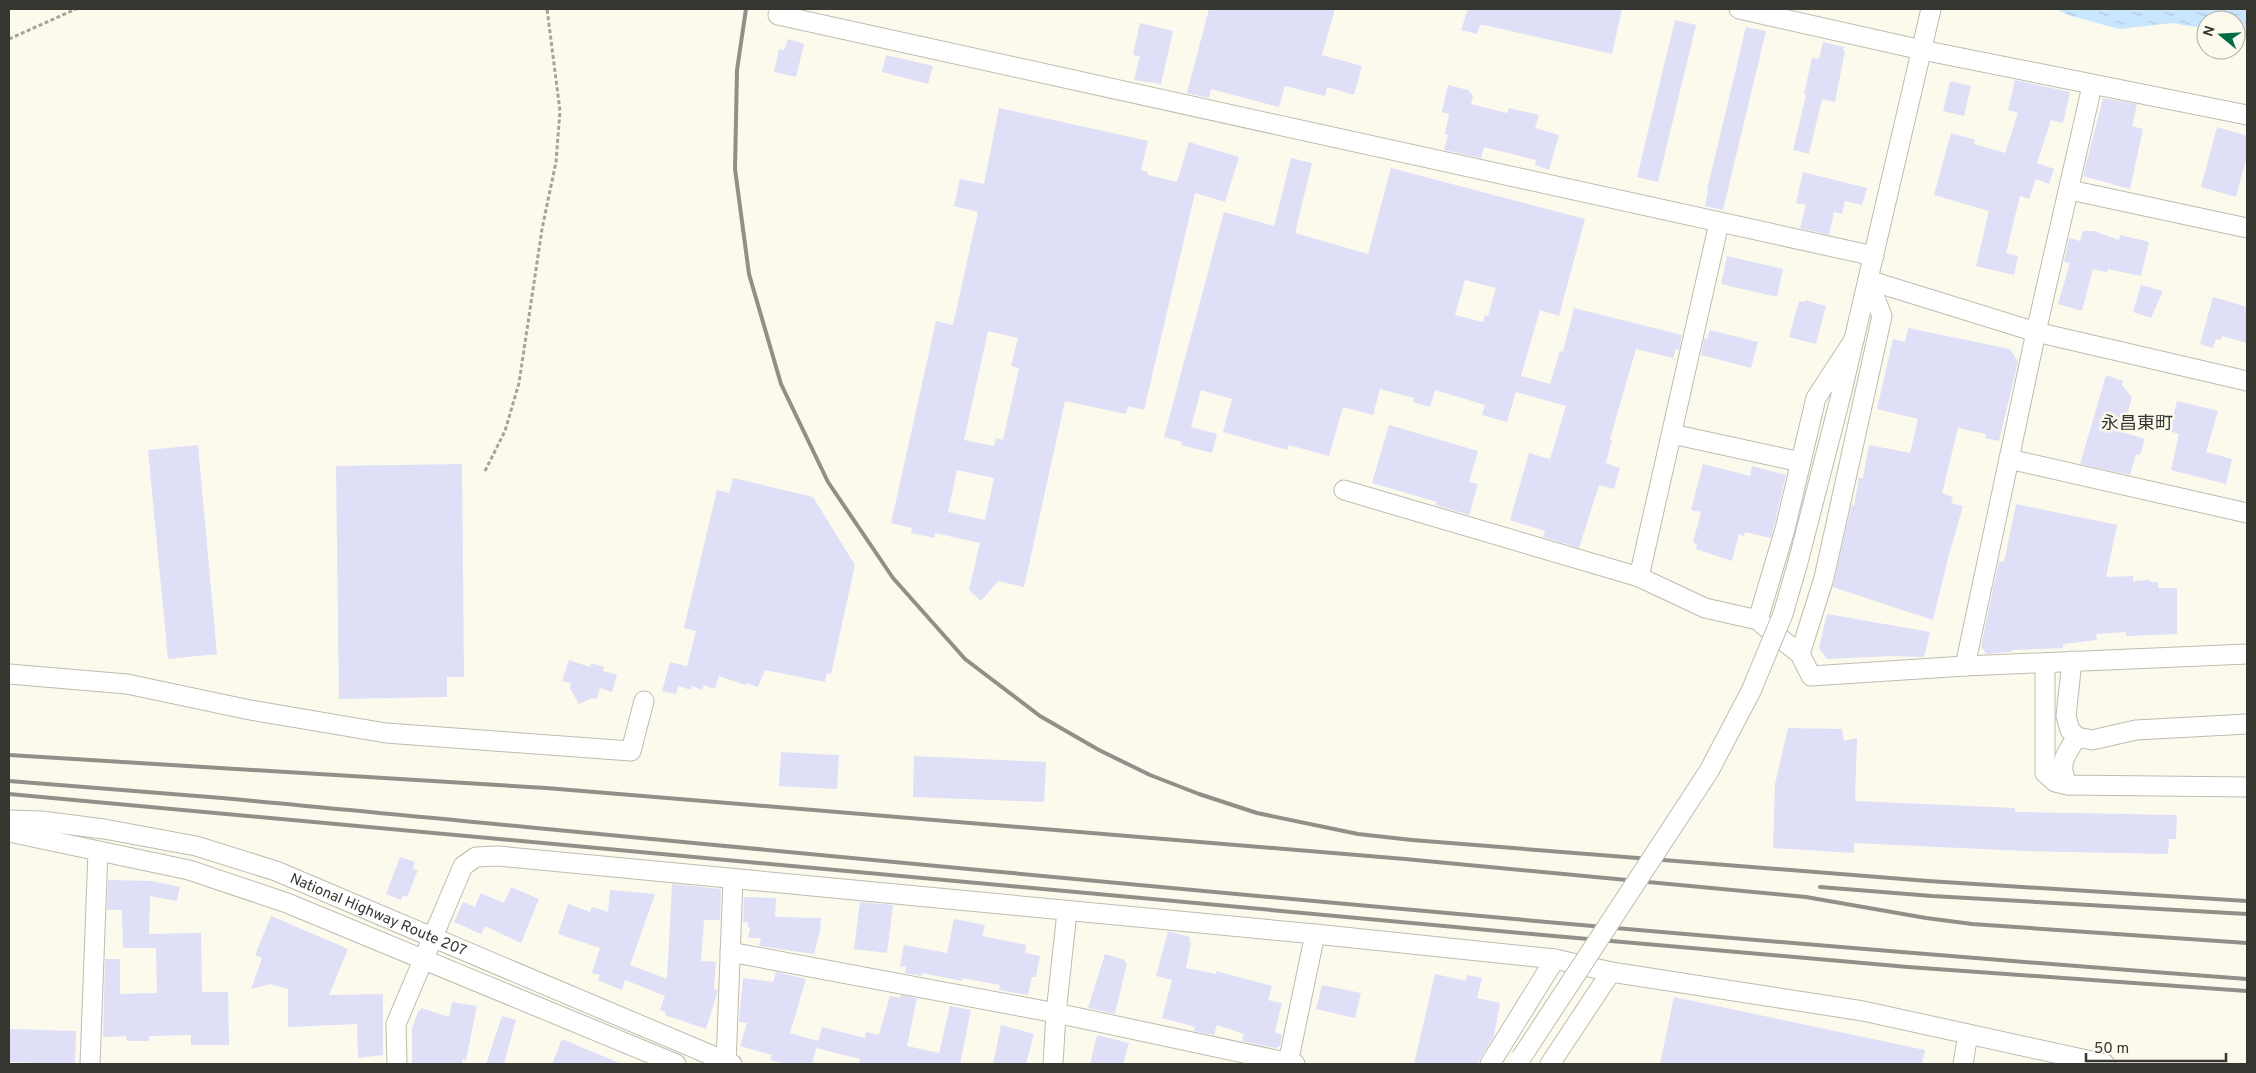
<svg xmlns="http://www.w3.org/2000/svg" width="2256" height="1073" font-family="Overpass,'Noto Sans JP',sans-serif">
<style>
.water{fill:url(#water-ripples)}
.building{fill:#dfdff8;fill-rule:evenodd}
.lines{fill:none;stroke-linecap:round;stroke-linejoin:round}
.minor-casing{stroke:#bebcb0;stroke-width:21}
.path{stroke:#a5a49b;stroke-width:3;stroke-dasharray:4 2.5;stroke-linecap:butt}
.minor{stroke:#fff;stroke-width:19}
.rail{stroke:#919088;stroke-width:4}
.minor-bridge-casing{stroke:#bebcb0;stroke-width:21;stroke-linecap:butt}
.minor-bridge{stroke:#fff;stroke-width:19}
.labels{text-anchor:middle;stroke-width:5;stroke-linejoin:round;paint-order:stroke}
.street-label{font-size:15px;fill:#363631;stroke:#fcfaed}
.quarter-label{font-size:18px;fill:#363631;stroke:#fcfaed}
</style>
<defs>
<pattern id="water-ripples" width="26" height="14" patternUnits="userSpaceOnUse" patternTransform="scale(1.25)"><rect width="26" height="14" fill="#c9e6ff"/><path d="M2 4q2-2 4 0t4 0M15 11q2-2 4 0t4 0" fill="none" stroke="#adc6db"/></pattern>
</defs>
<rect width="100%" height="100%" fill="#fcfaed"/>
<!-- water -->
<path class="water" d="M2056,9H2247V36L2236,34V20H2206V29L2173,23L2119,29L2068,15Z"/>
<!-- building -->
<path class="building" d="M1209,9H1335L1322,55L1362,66L1354,95L1327,87L1325,96L1285,86L1279,107L1211,89L1209,98L1187,93Z
M1468,9H1622L1612,54L1489,26L1480,25L1477,34L1461,30Z
M1675,20L1696,25L1658,182L1637,177Z
M1140,23L1173,31L1161,84L1134,80L1140,56L1133,55Z
M1746,27L1766,31L1723,210L1705,206L1708,191L1707,190Z
M788,39L804,44L796,77L774,72L779,49L784,50Z
M1823,42L1844,47L1843,51H1845L1835,102L1822,99L1809,154L1793,150L1806,95L1804,94L1812,58L1819,59Z
M886,55L933,66L928,84L882,72Z
M2015,80L2070,92L2063,123L2051,120L2037,163L2054,169L2049,184L2036,179L2029,199L2020,196L2006,253L2018,256L2014,275L1976,266L1989,211L1934,195L1951,133L1975,140L1974,144L2005,153L2018,113L2008,110Z
M1950,81L1971,86L1964,116L1943,111Z
M1448,85L1468,90L1473,96L1471,104L1507,113L1509,108L1539,115L1535,128L1559,135L1549,170L1535,165L1536,160L1484,147L1481,158L1444,150L1448,135L1445,134L1449,114L1442,112Z
M2103,98L2137,104L2132,126L2143,129L2130,189L2083,176Z
M999,108L1148,141L1141,170L1148,172V175L1177,182L1189,142L1239,157L1225,202L1195,193L1144,410L1128,406L1126,414L1065,401L1024,587L998,581L981,601L969,590L980,543L935,533L934,538L911,533L912,528L891,523L936,321L953,325L978,212L954,206L960,179L984,184ZM988,331L1018,338L1011,366L1019,368L1003,440L996,438L994,446L964,440ZM957,470L994,478L985,520L948,512Z
M2217,127L2247,136V156L2236,197L2201,187Z
M1291,158L1312,163L1295,233L1368,254L1391,168L1585,219L1559,316L1540,310L1521,376L1550,384L1560,351L1563,352L1574,308L1682,335L1679,350L1676,349L1673,358L1636,349L1610,439L1612,440L1606,463L1620,468L1614,489L1599,485L1579,548L1543,537L1545,531L1510,520L1529,453L1550,459L1566,406L1516,392L1507,422L1482,415L1485,405L1435,390L1430,407L1413,402L1414,398L1380,389L1373,415L1343,407L1329,456L1289,445L1287,450L1223,432L1232,399L1201,390L1191,427L1217,434L1212,453L1181,445L1182,442L1164,437L1224,212L1274,226ZM1465,280L1496,288L1488,316L1485,315L1483,322L1455,315Z
M1803,172L1867,188L1862,205L1845,201L1842,214L1834,212L1829,235L1800,228L1806,205L1796,203Z
M2083,231H2094L2119,240L2120,235L2149,242L2141,276L2108,269L2107,272L2093,269L2082,311L2058,304L2070,263L2064,262L2069,238L2080,241Z
M1727,256L1783,269L1777,297L1721,284Z
M2141,285L2163,291L2151,318L2133,312Z
M2213,297L2247,307V343L2222,336L2221,340L2216,339L2213,348L2200,344Z
M1805,300L1826,306L1816,344L1789,337L1799,301L1805,302Z
M1908,328L2010,349L2018,362L1999,441L1985,438L1986,434L1958,428L1942,493L1953,497L1951,503L1963,506L1948,558L1933,620L1833,587L1850,511L1852,505L1854,506L1859,478H1863L1869,445L1910,453L1918,419L1877,409L1893,339L1905,342Z
M1710,330L1758,342L1751,368L1701,355L1704,339H1707Z
M2106,375L2123,381L2122,385L2132,397L2122,432L2145,439L2140,455L2136,454L2130,475L2080,464Z
M2177,401L2218,411L2206,452L2232,459L2226,484L2171,470L2179,434L2169,431Z
M1389,425L1478,451L1469,482L1478,484L1469,515L1436,505L1437,502L1372,483Z
M198,445L217,654L168,659L148,450Z
M462,464L464,677H447V697L339,699L336,466Z
M1703,464L1750,476L1752,466L1786,475L1771,538L1745,532L1744,536L1739,534L1732,561L1696,549L1697,544L1693,543L1701,512L1691,510Z
M733,478L813,497L855,565L831,674L827,673L825,682L765,670L758,687L746,683L745,685L719,676L715,689L704,685L702,690L692,686L691,690L678,686L676,694L662,691L670,662L687,666L696,631L684,628L698,570L717,490L729,493Z
M2016,504L2117,525L2106,577L2133,576V581L2150,580L2151,582H2158V588H2177V634L2126,636V632L2096,634L2097,640L2063,644V648L2012,650L2011,652L1986,654L1981,646L1999,561L2004,562Z
M1827,614L1930,632L1924,657L1891,656L1827,659L1819,648Z
M569,660L590,667L591,663L604,667L603,671L617,675L612,692L600,688L597,699L592,698L579,704L570,688L571,683L562,681Z
M1788,728L1842,729L1844,741L1857,738L1855,801L2015,808V812L2177,815L2176,839H2169L2168,854L2025,851L1854,843V853L1773,848L1775,784Z
M781,752L839,755L837,789L779,786Z
M914,756L1046,762L1044,802L913,797Z
M400,857L415,862L413,869L418,870L407,897L403,895L401,900L386,894Z
M108,880L151,881L180,887L177,901L150,896L149,934L201,933L202,992H228L229,1045H191V1035L149,1036V1041H127L126,1036L103,1037L105,959H120V994L157,993L156,948H123L122,910H107Z
M672,884L721,889L720,920H704L701,961L716,962L714,989L718,990L706,1029L665,1015L666,1012L660,1010L665,996L625,980L622,990L598,980L600,975L592,973L600,948L558,934L568,904L590,912L592,907L608,912L610,890L655,894L630,965L667,979Z
M511,887L539,899L521,943L485,926L481,934L454,922L463,902L475,907L481,893L504,903Z
M744,897L776,898L775,917L821,918L820,931L814,954L759,946L761,938H748L750,928L748,927V922H743Z
M860,902L893,905L887,953L854,949Z
M271,916L348,949L329,995L383,994V1055L358,1058L357,1024L288,1027V989L270,984L251,989L262,958L255,955Z
M954,919L985,925L982,936L1026,945L1025,953L1040,956L1036,977H1032L1028,995L999,990L1000,985L962,978V981L922,973V976L905,973L906,967L900,966L904,945L947,953Z
M1168,931L1190,937L1189,942H1191L1186,968L1216,974V971L1272,986L1268,1000L1282,1003L1275,1032L1282,1035L1280,1046L1276,1048L1242,1041L1244,1034L1217,1025L1214,1035L1194,1031L1195,1027L1162,1018L1172,980L1156,976Z
M1105,954L1125,960V962L1127,963L1115,1014L1088,1008Z
M776,972L806,979L790,1033L818,1041L812,1064H786L770,1060L772,1055L740,1046L747,1023L739,1022L743,978L773,982Z
M1435,974L1466,981L1467,975L1482,978L1477,998L1500,1003L1494,1036L1477,1064H1414Z
M1322,985L1361,993L1355,1018L1316,1009Z
M901,995L917,998L907,1046L939,1053L950,1006L971,1010L960,1064H859L860,1059L816,1048L822,1027L865,1038L866,1032L879,1035L890,996L900,998Z
M1674,997L1925,1050L1922,1064H1660Z
M452,1002L477,1006L466,1060L463,1059L462,1064H412V1029L418,1011H420L421,1008L449,1017Z
M502,1016L516,1020L504,1064H486Z
M1001,1025L1034,1034L1026,1064H993Z
M9,1029L76,1031L75,1064L9,1062Z
M1097,1035L1129,1043L1123,1064H1090Z
M562,1039L622,1064H552Z"/>
<g class="lines">
<!-- minor casing -->
<g class="minor-casing">
<g id="minor">
<path d="M1739,9L1922,50L2247,115"/>
<path d="M778,15L1874,256"/>
<path d="M2070,190L2247,228"/>
<path d="M1868,280L2036,332L2247,381"/>
<path d="M1672,434L1801,462"/>
<path d="M2009,459L2247,513"/>
<path d="M1344,490L1639,577L1705,608L1758,620L1785,529L1816,398L1854,340"/>
<path d="M1798,562L1841,395L1931,9"/>
<path d="M1639,577L1719,223"/>
<path d="M1762,624L1800,654L1811,676L1965,666L2247,654"/>
<path d="M1800,654L1824,578L1882,316L1868,280"/>
<path d="M2072,661L2066,716L2070,730L2077,737L2092,740L2136,730L2247,724"/>
<path d="M2045,663V773L2055,782L2068,785L2247,787"/>
<path d="M1965,666L2036,332L2092,86"/>
<path d="M9,674L127,684L250,710L386,733L631,751L644,701"/>
<path d="M2068,785C2057,765 2065,755 2077,737"/>
<path id="s1" d="M9,820L41,821L104,829L196,846L276,871L732,1064"/>
<path d="M9,832L189,870L287,903L676,1064"/>
<path d="M730,952L1056,1013L1295,1064"/>
<path d="M1288,1063L1315,934"/>
<path d="M90,1064L98,851"/>
<path d="M397,1064L396,1024L463,866L476,857L498,856L1315,934L1555,959L1611,972L1863,1011L2105,1064"/>
<path d="M726,1064L733,879"/>
<path d="M1053,1064L1056,1013L1067,912"/>
<path d="M1490,1064L1555,959"/>
<path d="M1550,1064L1611,972"/>
<path d="M1963,1064L1968,1034"/>
</g>
</g>
<!-- path -->
<path class="path" d="M9,39L76,9
M485,471L505,431L519,383L542,229L556,162L560,111L547,9"/>
<!-- minor -->
<use href="#minor" class="minor"/>
<!-- rail -->
<path class="rail" d="M746,9L737,70L735,169L749,274L781,384L828,482L893,578L965,659L1040,716L1099,750L1150,775L1199,794L1257,813L1358,834L1412,840L1928,881L2247,901
M9,755L546,788L1405,859L1806,897L1926,918L1972,924L2247,943
M9,781L222,798C897,862 1571,929 2247,979
M9,794L1554,936L1908,967L2247,991
M1820,887L1932,896L2247,914"/>
<!-- minor-bridge casing -->
<g class="minor-bridge-casing">
<path id="minor-bridge" d="M1521,1058L1709,771L1751,691L1783,614L1798,562"/>
</g>
<!-- minor-bridge -->
<use href="#minor-bridge" class="minor-bridge"/>
</g>
<g class="labels">
<!-- street labels -->
<g class="street-label">
<text dy="5" stroke="none"><textPath href="#s1" startOffset="384">National Highway Route 207</textPath></text>
</g>
<!-- quarter labels -->
<g class="quarter-label">
<text x="2137" y="429">永昌東町</text>
</g>
</g>
<!-- border -->
<rect width="2256" height="1073" fill="none" stroke="#363631" stroke-width="20"/>
<!-- north arrow -->
<g transform="translate(2221 35) rotate(288)"><circle r="24" fill="#fcfaed" stroke="#adaca2"/>
<path d="M0-4L9 19L0 12L-9 19Z" fill="#006d46"/>
<text y="-8" font-size="14" font-weight="bold" text-anchor="middle" fill="#363631">N</text>
</g>
<!-- scale -->
<path d="M2086 1053v8h140v-8" fill="none" stroke="#363631" stroke-width="2.5"/>
<text x="2094" y="1053" font-size="15" fill="#363631" stroke="#fcfaed" stroke-width="4" paint-order="stroke">50 m</text>
</svg>
